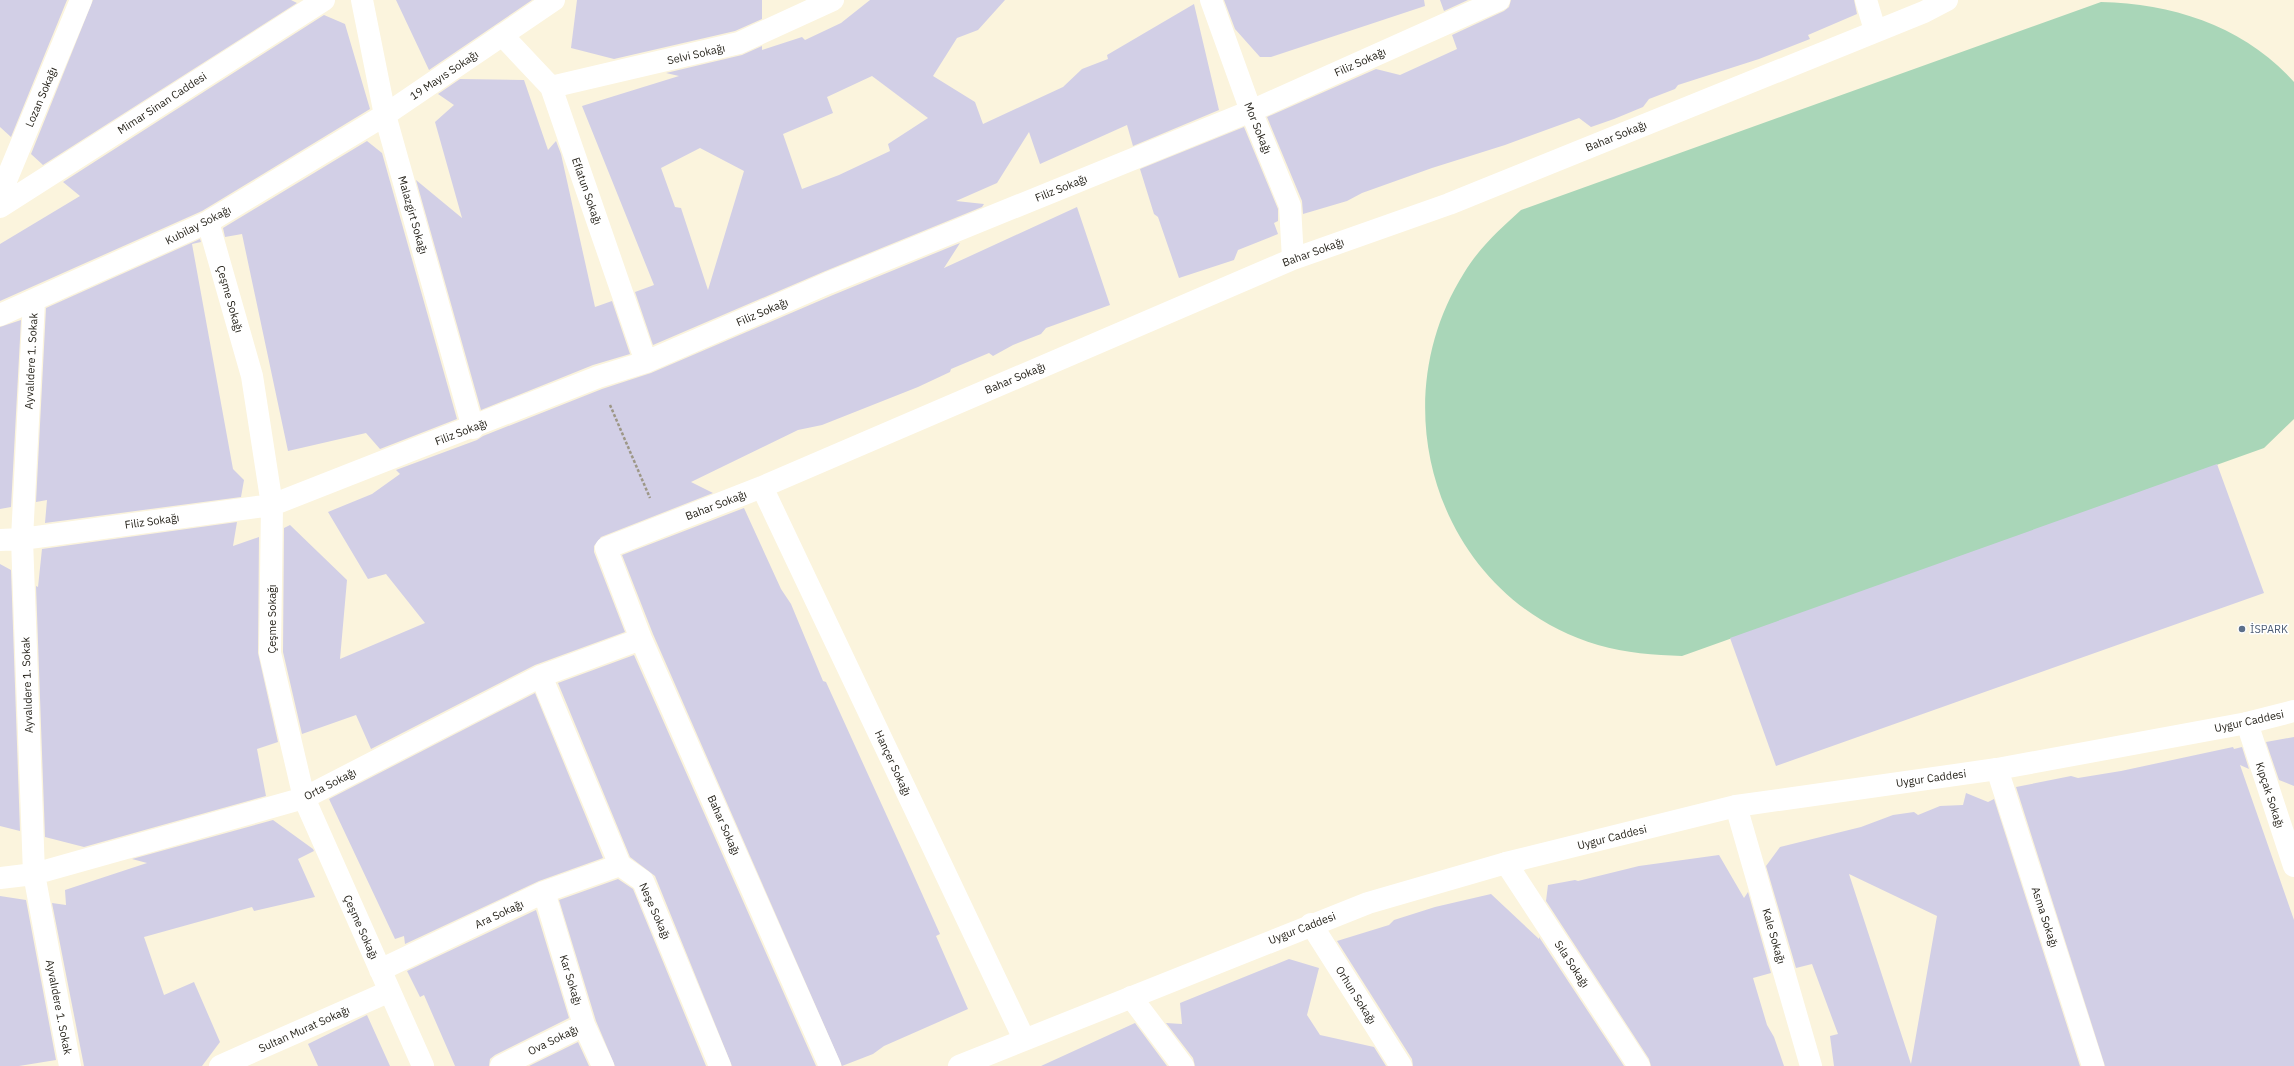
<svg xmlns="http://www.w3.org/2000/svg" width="2294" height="1066" font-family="'IBM Plex Sans',sans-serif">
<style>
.green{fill:#a9d6b8}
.building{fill:#d2cfe6;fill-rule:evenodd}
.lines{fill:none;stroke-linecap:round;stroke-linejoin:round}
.path{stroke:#9d9787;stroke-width:2.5;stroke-dasharray:3 2;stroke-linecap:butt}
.minor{stroke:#fff;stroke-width:22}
.major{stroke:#fff;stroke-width:22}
.service-dot{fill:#5c6f8a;stroke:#fff;stroke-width:1.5}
.labels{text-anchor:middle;stroke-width:3;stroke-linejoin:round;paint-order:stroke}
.street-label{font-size:11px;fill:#28251d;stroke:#fff}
.service-label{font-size:11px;fill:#4e5e75;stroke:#fff;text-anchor:start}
</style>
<rect width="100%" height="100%" fill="#fbf4dd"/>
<!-- green -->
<path class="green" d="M2101,2C2174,4 2244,26 2294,82V419L2264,448L1682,656C1654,655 1626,653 1598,645C1440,598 1378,409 1464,273C1479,248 1500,229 1521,210Z"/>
<!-- building -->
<path class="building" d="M0,0H67L11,137L0,127Z
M93,0H291L297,3L43,165L31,154Z
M396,0H532L429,70Z
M577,0H762V19L735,31L614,59L571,48Z
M870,0H1005L978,30L957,38L933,76L975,102L983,124L1063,87L1082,69L1108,59L1107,55L1194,4L1219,110L1133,146L1127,125L1040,164L1029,132L997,183L956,201L984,204L982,207L823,272L653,345L635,292L654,285L582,106L679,76L666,73L742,55L762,46V50L802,37L805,40L841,23ZM872,76L928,118L888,144L890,151L839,175L802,189L783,134L833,113L827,97ZM700,148L744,171L708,290L681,208L675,207L661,168Z
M1224,0H1424L1425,6L1271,57H1260L1235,29Z
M1440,0H1468L1444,11Z
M1511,0H1854L1857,14L1808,35L1810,39L1759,59L1678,85L1675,89L1649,99L1643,107L1614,119L1591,127L1579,118L1505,145L1432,168L1362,193L1347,201L1303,214L1302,201L1267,117L1376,69L1400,75L1457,49L1452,35L1504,11L1509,7Z
M324,15L345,24L370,109L202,211L0,301V244L80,196L63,182Z
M460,79L524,80L548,150L556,141L561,154L595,307L612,301L630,354L593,365L481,410L416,180L462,218L435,122L454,105L438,94Z
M1244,127L1278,209V221L1274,223L1278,234L1238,250L1234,260L1179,278L1158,217L1154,214L1140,169Z
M367,141L382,153L457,419L380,449L366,433L288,451L242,234L225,237L223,228Z
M1077,207L1110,305L1046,328L1041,334L1013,345L993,356L989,353L951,369L950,372L918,387L822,425L798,430L691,482L713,493L601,537L594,546V552L625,632L535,665L371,749L356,715L302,734L283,652L284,528L290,525L347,580L340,659L425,623L386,574L368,579L328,512L372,494L400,474L396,470L477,440L483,436L602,389L651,373L833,295L960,243L944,268Z
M200,239L201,242L192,244L233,469L244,480L241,497L45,523L47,500L36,502L46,308Z
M21,320L11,507L0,509V327Z
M2217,464L2264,593L1776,766L1730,638Z
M744,508L781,589L791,604L823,681L826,682L906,858L940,934L936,936L968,1009L884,1046L873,1054L842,1066L653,634L622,555Z
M237,522L233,546L259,537L258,653L278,742L257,749L266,796L84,847L45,837L36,586L38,587L42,549Z
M0,564L11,570L20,831L0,826Z
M634,655L816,1066H732L655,876L630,857L558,683Z
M535,693L603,858L539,881L405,944L404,936L395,939L329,799Z
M2294,737V786L2279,780L2266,742Z
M2233,747L2234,749L2242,747L2249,769L2240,765L2294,920V1066H2105L2016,787L2071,776L2078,778L2121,771Z
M1966,793L1988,802L1994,799L2080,1066H1834L1830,1036L1838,1034L1812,964L1796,968L1766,866L1780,847L1861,827L1893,815L1914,812L1918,815L1940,806L1963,805ZM1849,874L1937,916L1911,1064Z
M273,820L313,849L314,851L298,859L315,897L254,911L252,907L144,937L164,995L194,982L220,1042L202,1066H84L52,903L66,905L65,890L147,863L132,859Z
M1719,855L1744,898L1748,892L1771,973L1753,978L1767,1025L1774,1037L1784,1066H1651L1649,1059L1546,901L1548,885L1575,880L1578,881L1639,866Z
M618,879L633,889L706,1066H615L596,1021L559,900Z
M1491,894L1539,939V937L1624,1066H1413L1412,1059L1337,941L1389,925L1394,920L1435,907Z
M0,896L26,900L56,1060L19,1066H0Z
M536,910L569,1018L495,1055L490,1059L489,1066H455L424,995L420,997L407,971Z
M1289,959L1319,968L1307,1015L1320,1035L1374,1047L1386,1066H1195L1193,1058L1166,1023L1182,1024L1180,1003Z
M367,1015L390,1066H318L308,1044Z
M1135,1023L1167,1066H1041Z
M578,1042L589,1066H529Z"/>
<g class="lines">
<!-- path -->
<path class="path" d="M610,405L650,498"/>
<!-- minor -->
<path class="minor" d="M362,0L385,115L473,428
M1211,0L1251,111L1290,206L1293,259
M1866,0L1875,30
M502,35L551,87L646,362
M551,87L739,43L833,0
M0,195L81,0
M0,207L324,0
M208,222L252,376L272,505L270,653L304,798L423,1066
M34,301L22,539L34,874L70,1066
M0,315L208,222L385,115L554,0
M762,487L1024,1039
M0,540L22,539L272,505L598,377L646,362L828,283L1251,111L1499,0
M541,676L620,865L643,881L720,1066
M2247,723L2294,866
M1997,769L2093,1066
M1736,806L1811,1066
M1506,863L1639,1066
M0,878L34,874L304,798L541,676L641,639
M544,892L584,1025L603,1066
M1311,924L1401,1066
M380,970L544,892L620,865
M1131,997L1183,1066
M220,1066L388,992
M501,1066L584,1025
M830,1066L641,639L606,548L762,487L1293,259L1449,204L1924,12L1947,0"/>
<!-- major -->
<path class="major" d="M959,1066L1368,903L1506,863L1736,806L1997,769L2247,723L2294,711"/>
</g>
<!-- markers -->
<circle class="service-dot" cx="2242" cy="629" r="4"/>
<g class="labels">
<!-- street labels -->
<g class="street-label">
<text transform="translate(696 54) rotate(-13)" y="4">Selvi Sokağı</text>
<text transform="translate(1360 62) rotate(-24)" y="4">Filiz Sokağı</text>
<text transform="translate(444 75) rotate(-34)" y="4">19 Mayıs Sokağı</text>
<text transform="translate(41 97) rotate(-67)" y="4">Lozan Sokağı</text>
<text transform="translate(162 103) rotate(-33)" y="4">Mimar Sinan Caddesi</text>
<text transform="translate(1258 128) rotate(68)" y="4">Mor Sokağı</text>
<text transform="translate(1616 136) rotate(-22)" y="4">Bahar Sokağı</text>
<text transform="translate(1061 188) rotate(-22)" y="4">Filiz Sokağı</text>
<text transform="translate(587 191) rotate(71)" y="4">Eflatun Sokağı</text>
<text transform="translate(413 215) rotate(74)" y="4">Malazgirt Sokağı</text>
<text transform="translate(198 225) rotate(-27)" y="4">Kubilay Sokağı</text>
<text transform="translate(1313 252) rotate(-20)" y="4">Bahar Sokağı</text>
<text transform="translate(230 299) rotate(74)" y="4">Çeşme Sokağı</text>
<text transform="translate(762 312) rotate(-23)" y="4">Filiz Sokağı</text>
<text transform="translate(31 361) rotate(-87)" y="4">Ayvalıdere 1. Sokak</text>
<text transform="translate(1015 378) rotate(-23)" y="4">Bahar Sokağı</text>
<text transform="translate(461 432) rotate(-21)" y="4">Filiz Sokağı</text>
<text transform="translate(716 505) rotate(-21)" y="4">Bahar Sokağı</text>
<text transform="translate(152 521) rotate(-8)" y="4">Filiz Sokağı</text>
<text transform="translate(272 619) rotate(-90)" y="4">Çeşme Sokağı</text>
<text transform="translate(27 685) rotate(-92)" y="4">Ayvalıdere 1. Sokak</text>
<text transform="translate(2249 721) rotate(-12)" y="4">Uygur Caddesi</text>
<text transform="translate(893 763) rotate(65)" y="4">Hançer Sokağı</text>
<text transform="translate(1931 778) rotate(-8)" y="4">Uygur Caddesi</text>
<text transform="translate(330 784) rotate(-27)" y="4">Orta Sokağı</text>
<text transform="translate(2270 795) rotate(72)" y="4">Kıpçak Sokağı</text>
<text transform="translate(724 825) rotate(66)" y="4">Bahar Sokağı</text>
<text transform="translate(1612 837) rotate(-14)" y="4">Uygur Caddesi</text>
<text transform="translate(655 911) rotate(66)" y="4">Neşe Sokağı</text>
<text transform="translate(499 914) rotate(-25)" y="4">Ara Sokağı</text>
<text transform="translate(2045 917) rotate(72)" y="4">Asma Sokağı</text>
<text transform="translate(361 927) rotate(66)" y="4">Çeşme Sokağı</text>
<text transform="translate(1302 928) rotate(-21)" y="4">Uygur Caddesi</text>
<text transform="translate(1774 936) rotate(74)" y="4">Kale Sokağı</text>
<text transform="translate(1572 964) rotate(57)" y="4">Sıla Sokağı</text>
<text transform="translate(571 980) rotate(73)" y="4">Kar Sokağı</text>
<text transform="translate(1356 995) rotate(58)" y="4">Orhun Sokağı</text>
<text transform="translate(59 1007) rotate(79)" y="4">Ayvalıdere 1. Sokak</text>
<text transform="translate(304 1029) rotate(-24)" y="4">Sultan Murat Sokağı</text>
<text transform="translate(553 1040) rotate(-26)" y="4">Ova Sokağı</text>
</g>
<!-- service labels -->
<g class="service-label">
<text x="2250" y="633">İSPARK</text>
</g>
</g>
</svg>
